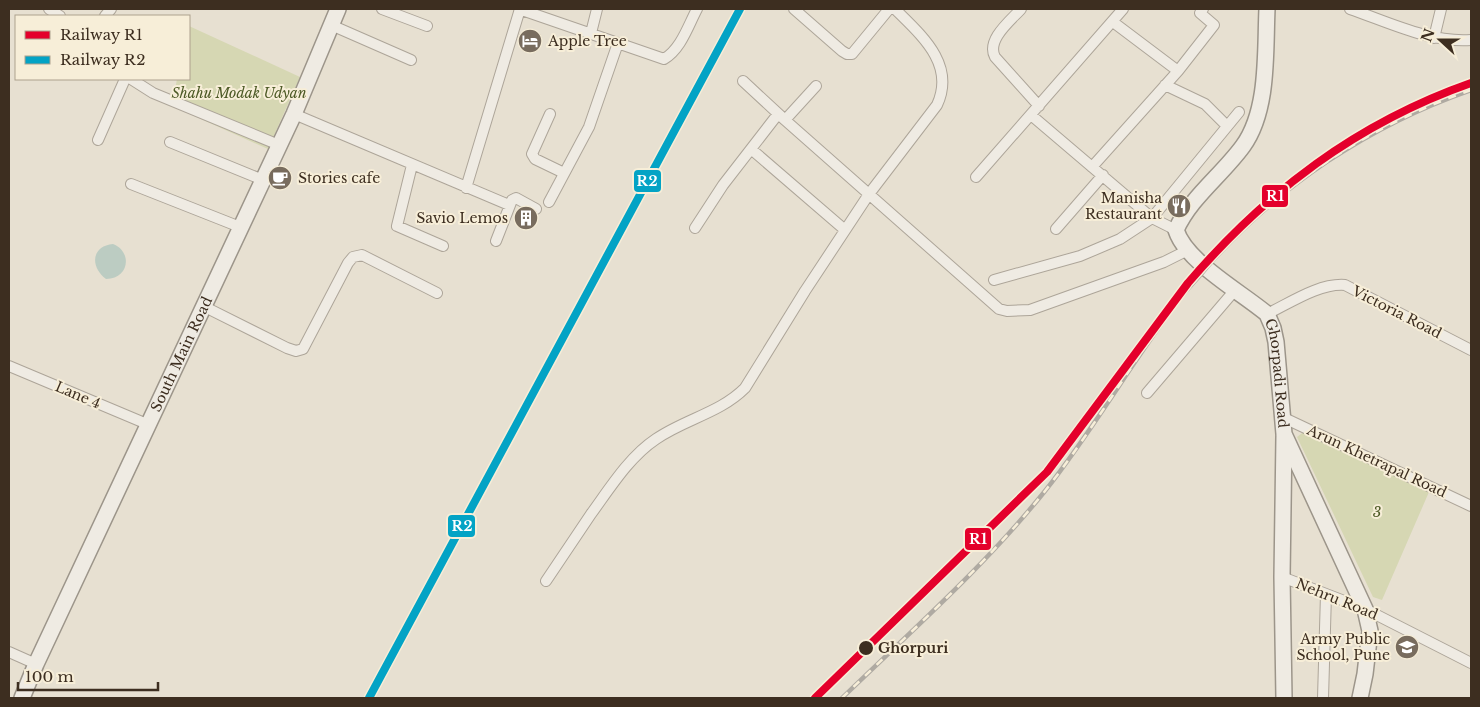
<svg xmlns="http://www.w3.org/2000/svg" width="1480" height="707" font-family="'Libre Baskerville',serif">
<style>
.green{fill:#d6d7b3}
.water{fill:#bcccc2}
.lines{fill:none;stroke-linecap:round;stroke-linejoin:round}
.street-casing{stroke:#ada599;stroke-width:12}
.secondary-casing{stroke:#9c958a;stroke-width:18}
.street{stroke:#efebe3;stroke-width:10}
.secondary{stroke:#efebe3;stroke-width:15}
.rail-casing{stroke:#afaaa2;stroke-width:4.5}
.rail{stroke:#f7eed8;stroke-width:2.5;stroke-dasharray:8;stroke-linecap:butt}
.rail-1-casing{stroke:#f7eed8;stroke-width:11}
.rail-2-casing{stroke:#f7eed8;stroke-width:11}
.rail-1{stroke:#e4002b;stroke-width:8}
.rail-2{stroke:#03a3c5;stroke-width:8}
.stop-dot{fill:#3d2e20;stroke:#f7eed8;stroke-width:2}
.labels{text-anchor:middle;stroke-width:4;stroke-linejoin:round;paint-order:stroke}
.poi-label{font-size:14px;fill:#3d2e20;stroke:#f7eed8;text-anchor:end}
.park-label{font-size:14px;font-style:italic;fill:#4d5a26;stroke:#f7eed8}
.street-label{font-size:14px;fill:#3d2e20;stroke:#f7eed8}
.stop-label{font-size:14px;font-weight:bold;fill:#3d2e20;stroke:#f7eed8;text-anchor:start}
.line-badge{stroke:#f7eed8;stroke-width:2}
.badge-label{font-size:14px;text-anchor:middle;font-weight:bold;fill:#fff}
</style>
<rect width="100%" height="100%" fill="#e7e0d1"/>
<!-- green -->
<path class="green" d="M189,26L300,77L268,149L172,106L177,79H189Z
M1306,430L1429,492L1382,600L1373,597L1297,437Z"/>
<!-- water -->
<path class="water" d="M113,244C133,252 129,279 106,279C90,267 91,246 113,244Z"/>
<g class="lines">
<!-- street casing -->
<g class="street-casing">
<path id="street" d="M49,9L60,16
M382,9L427,26
M519,9L664,59C681,49 688,26 697,9
M794,9L842,51L847,54H852L889,9
M1021,9C1010,21 986,40 995,57L1039,106
M1350,9C1388,22 1430,43 1471,40
M105,16L111,9
M1113,22L1178,71
M331,25L411,60
M591,33L597,9
M1434,38L1441,9
M131,79L153,93L279,145
M743,81L785,120L999,309L1007,311L1030,310L1164,262L1188,250
M1165,85L1205,104L1227,126
M294,114L509,205
M550,114L532,154L535,159L564,173
M1031,115L1152,218L1176,230
M785,120L816,86
M98,140L125,79
M170,142L263,180
M751,149L845,230
M412,165L397,226L443,246
M1092,167L1178,71L1214,25L1200,13L1203,9
M976,177L1123,9
M131,184L240,227
M466,188L520,9
M549,202L589,127L618,43
M695,228L723,185L778,114
M1056,229L1103,175
M496,241L512,200L516,198L536,209
M994,280L1080,256L1120,239L1152,218L1239,112
M203,306L287,348L296,351L303,349L348,263L353,257L362,255L437,293
M1267,314C1290,303 1319,283 1345,285L1471,350
M9,366L147,424
M1147,393L1235,290
M1282,417L1471,506
M1282,577L1365,609L1471,663
M546,581C561,559 576,536 591,514C610,488 629,457 656,439C685,419 720,413 745,388L805,291L869,194L937,105C956,64 921,35 895,9
M9,652L36,664
M1323,698L1326,594"/>
</g>
<!-- secondary casing -->
<g class="secondary-casing">
<g id="secondary">
<path id="s1" d="M1267,9C1265,52 1269,110 1243,146C1222,175 1190,198 1176,230C1186,262 1241,292 1267,314L1273,328L1276,342L1284,434L1365,609L1370,631L1365,674L1360,698"/>
<path id="s2" d="M22,698L36,664L294,114L338,9"/>
<path d="M1284,698L1282,577L1284,437"/>
</g>
</g>
<!-- street -->
<use href="#street" class="street"/>
<!-- secondary -->
<use href="#secondary" class="secondary"/>
<!-- rail casing -->
<g class="rail-casing">
<path id="rail" d="M842,698C911,631 984,567 1045,491C1094,429 1133,360 1181,297C1189,287 1199,277 1207,267C1278,186 1370,125 1471,90"/>
</g>
<!-- rail -->
<use href="#rail" class="rail"/>
<!-- rail-1 casing -->
<g class="rail-1-casing">
<path id="rail-1" d="M815,698L1047,472L1188,283C1266,192 1357,123 1471,83"/>
</g>
<!-- rail-2 casing -->
<g class="rail-2-casing">
<path id="rail-2" d="M369,698L740,9"/>
</g>
<!-- rail-1 -->
<use href="#rail-1" class="rail-1"/>
<!-- rail-2 -->
<use href="#rail-2" class="rail-2"/>
</g>
<!-- icons -->
<defs>
<g id="hotel-disc" transform="scale(1.25)"><circle r="9.5" fill="#786c5e" stroke="#f7eed8"/><path d="M-6-4.5h1.5V1H6V5H4.5V3h-9V5H-6ZM-4 0a1.8 1.8 0 1 1 3.6 0ZM.5 0V-2.5h3Q6-2.5 6 0Z" fill="#fff"/></g>
<g id="cafe-disc" transform="scale(1.25)"><circle r="9.5" fill="#786c5e" stroke="#f7eed8"/><path d="M-5.5-4.5H6V0H3Q3 3.5 0 3.5H-2.5Q-5.5 3.5-5.5 0ZM3-3.2v2h1.7v-2ZM-6 4.5H4V6H-6Z" fill="#fff"/></g>
<g id="restaurant-disc" transform="scale(1.25)"><circle r="9.5" fill="#786c5e" stroke="#f7eed8"/><path d="M-5-6h1v4h1v-4h1v4h1v-4h1v5L-1.5 .5V6h-2V.5L-5-1ZM5-6V6H3V1.5H1.5Q1.5-4 5-6Z" fill="#fff"/></g>
<g id="building-disc" transform="scale(1.25)"><circle r="9.5" fill="#786c5e" stroke="#f7eed8"/><path d="M-4-6H4V6H1V3H-1V6H-4ZM-2.5-4.3h1.7v1.8h-1.7ZM.8-4.3h1.7v1.8H.8ZM-2.5-1h1.7V.8h-1.7ZM.8-1h1.7V.8H.8Z" fill="#fff"/></g>
<g id="school-disc" transform="scale(1.25)"><circle r="9.5" fill="#786c5e" stroke="#f7eed8"/><path d="M0-5L7-2L0 1L-7-2ZM-4 1L0 2.5L4 1V4Q0 6-4 4Z" fill="#fff"/></g>
</defs>
<g fill-rule="evenodd">
<use href="#hotel-disc" x="530" y="41"/>
<use href="#cafe-disc" x="280" y="178"/>
<use href="#restaurant-disc" x="1179" y="206"/>
<use href="#building-disc" x="526" y="218"/>
<use href="#school-disc" x="1407" y="647"/>
</g>
<!-- markers -->
<circle class="stop-dot" cx="866" cy="648" r="8"/>
<g class="labels">
<!-- poi labels -->
<g class="poi-label">
<text x="548" y="46" text-anchor="start">Apple Tree</text>
<text x="298" y="183" text-anchor="start">Stories cafe</text>
<text x="1162" y="203">Manisha<tspan x="1162" dy="16">Restaurant</tspan></text>
<text x="508" y="223">Savio Lemos</text>
<text x="1390" y="644">Army Public<tspan x="1390" dy="16">School, Pune</tspan></text>
</g>
<!-- park labels -->
<g class="park-label">
<text x="239" y="98">Shahu Modak Udyan</text>
<text x="1377" y="517">3</text>
</g>
<!-- street labels -->
<g class="street-label">
<text transform="translate(1397 312) rotate(27)" y="5">Victoria Road</text>
<text dy="5" stroke="none"><textPath href="#s2" startOffset="379">South Main Road</textPath></text>
<text dy="5" stroke="none"><textPath href="#s1" startOffset="435">Ghorpadi Road</textPath></text>
<text transform="translate(78 395) rotate(23)" y="5">Lane 4</text>
<text transform="translate(1377 461) rotate(25)" y="5">Arun Khetrapal Road</text>
<text transform="translate(1337 599) rotate(22)" y="5">Nehru Road</text>
</g>
<!-- stop labels -->
<g class="stop-label">
<text x="878" y="653">Ghorpuri</text>
</g>
</g>
<g class="line-badge">
<rect x="633" y="169" width="29" height="24" rx="5" fill="#03a3c5"/>
<rect x="1261" y="184" width="28" height="24" rx="5" fill="#e4002b"/>
<rect x="447" y="514" width="29" height="24" rx="5" fill="#03a3c5"/>
<rect x="964" y="527" width="28" height="24" rx="5" fill="#e4002b"/>
</g>
<g class="badge-label">
<text x="647" y="186">R2</text>
<text x="1275" y="201">R1</text>
<text x="462" y="531">R2</text>
<text x="978" y="544">R1</text>
</g>
<!-- border -->
<rect width="1480" height="707" fill="none" stroke="#3d2e20" stroke-width="20"/>
<!-- legend -->
<rect x="15" y="15" width="175" height="65" fill="#f7eed8" stroke="#ada18e"/>
<rect x="25" y="31" width="25" height="8" fill="#e4002b" stroke="#ada18e"/>
<text x="60" y="40" font-size="15" fill="#3d2e20">Railway R1</text>
<rect x="25" y="56" width="25" height="8" fill="#03a3c5" stroke="#ada18e"/>
<text x="60" y="65" font-size="15" fill="#3d2e20">Railway R2</text>
<!-- north arrow -->
<g transform="translate(1440 40) rotate(291)" stroke="#f7eed8" stroke-width="4" paint-order="stroke">
<path d="M0-4L9 19L0 12L-9 19Z" fill="#3d2e20"/>
<text y="-8" font-size="14" font-weight="bold" text-anchor="middle" fill="#3d2e20">N</text>
</g>
<!-- scale -->
<path d="M18 682v8h140v-8" fill="none" stroke="#3d2e20" stroke-width="2.5"/>
<text x="25" y="682" font-size="15" fill="#3d2e20" stroke="#f7eed8" stroke-width="4" paint-order="stroke">100 m</text>
</svg>
